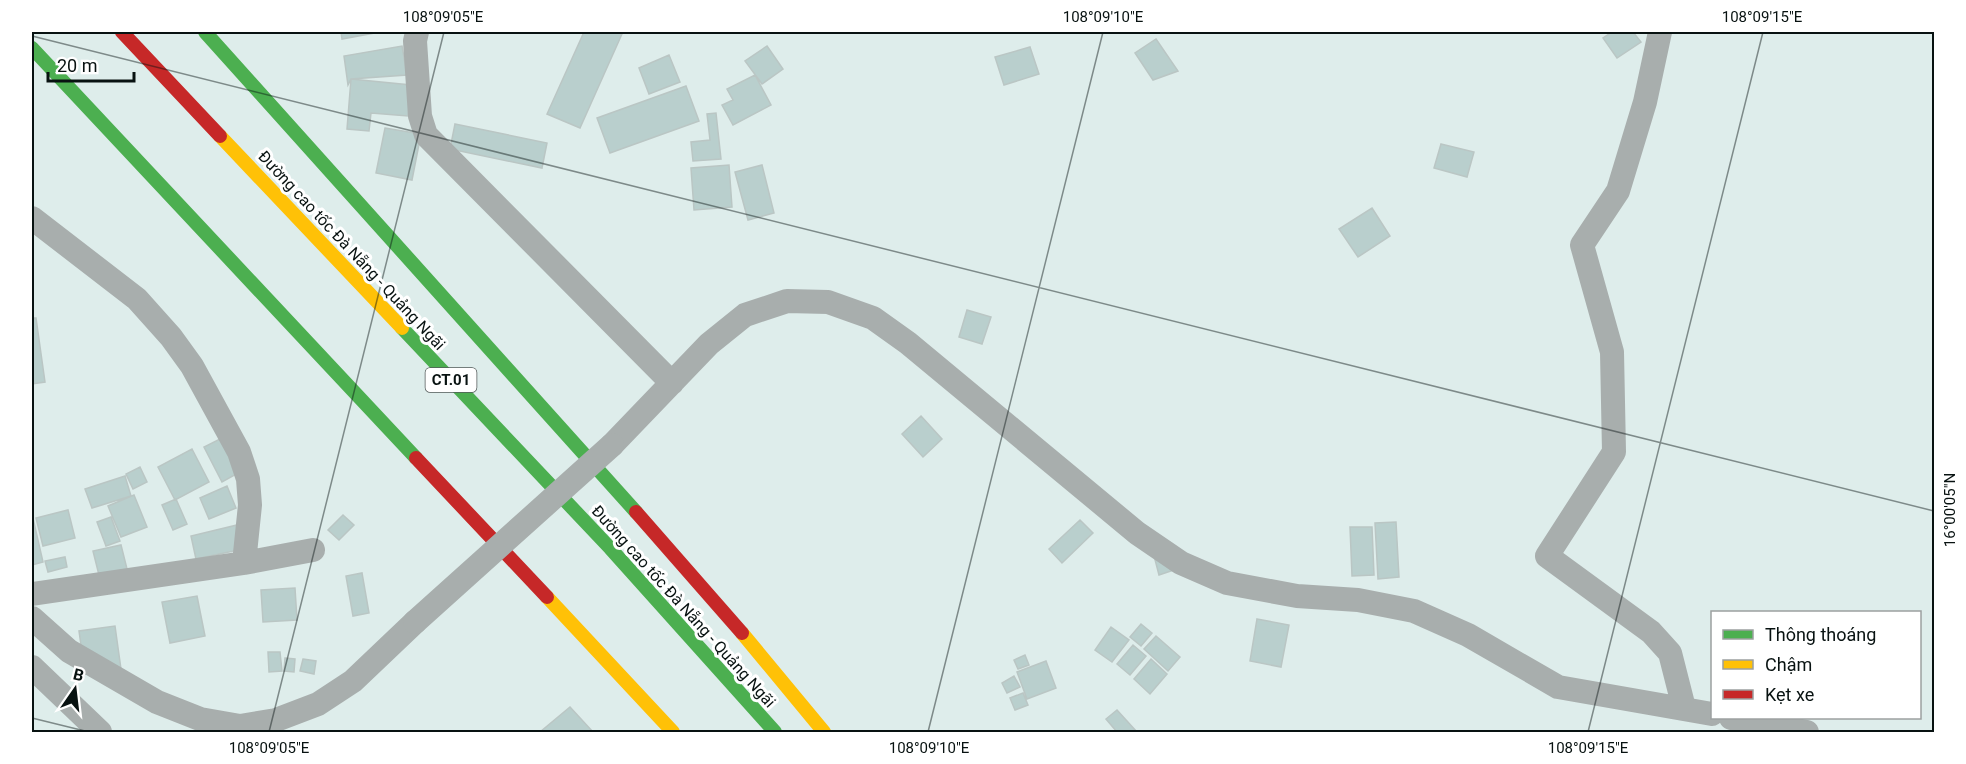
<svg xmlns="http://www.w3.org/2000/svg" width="1966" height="764" font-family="Roboto,sans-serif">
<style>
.building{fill:#b9cfcd;stroke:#bac6c4;stroke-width:1.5}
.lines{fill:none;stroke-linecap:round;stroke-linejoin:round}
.street{stroke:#a8aead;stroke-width:24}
.fast{stroke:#4caf50;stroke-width:14}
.slow{stroke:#ffc107;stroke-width:14}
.jam{stroke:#c62828;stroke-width:14}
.street-bridge{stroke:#a8aead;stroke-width:24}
.ticks{fill:none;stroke:#081211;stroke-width:1.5;stroke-opacity:0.45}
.labels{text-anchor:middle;stroke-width:6;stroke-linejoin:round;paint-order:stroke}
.shield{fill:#fff;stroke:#525958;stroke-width:1.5}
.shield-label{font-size:15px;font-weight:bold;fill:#081211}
.street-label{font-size:16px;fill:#081211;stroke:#fff}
.neatline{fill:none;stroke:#081211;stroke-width:2}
.ticks-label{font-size:15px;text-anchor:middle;fill:#081211}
</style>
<rect width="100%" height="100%" fill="#deedeb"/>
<!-- building -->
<path class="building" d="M341,32H380L342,39Z
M584,32H617L622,34L580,128L547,114Z
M1612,32H1633L1641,42L1617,58L1603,38Z
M1156,39L1178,71L1153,80L1135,53Z
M402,46L407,75L351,79L348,85L344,56Z
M767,46L783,69L762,84L745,61Z
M1030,47L1039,74L1004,85L995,57Z
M669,55L680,82L649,94L639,68Z
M755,75L771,105L733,125L722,105L733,100L727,89Z
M351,79L411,85L408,116L371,113L369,131L347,129Z
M686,86L699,121L610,153L597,118Z
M716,113L721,159L693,161L691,142L710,140L707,114Z
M455,124L547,143L542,168L450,149Z
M385,128L421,134L412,180L376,173Z
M1441,144L1474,152L1467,177L1434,168Z
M729,165L732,207L694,210L691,168Z
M762,165L774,213L748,220L735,172Z
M1372,208L1390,236L1358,257L1339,229Z
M967,310L991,317L982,344L959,337Z
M32,318H36L45,382L32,384Z
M921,416L942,439L923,457L902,434Z
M222,438L240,472L222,482L204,447Z
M192,449L209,482L175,500L158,467Z
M140,467L147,482L133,489L126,474Z
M125,476L131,496L92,508L85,489Z
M227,486L236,508L209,519L200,498Z
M134,495L147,527L121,537L108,506Z
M176,499L187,524L173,530L162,505Z
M68,510L75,538L43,546L36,518Z
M32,514L43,562L32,565Z
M343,515L354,525L339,540L328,530Z
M111,517L120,541L106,546L97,522Z
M1080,520L1093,533L1062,563L1049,549Z
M1396,522L1399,577L1378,579L1375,523Z
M237,525L243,549L196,559L191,536Z
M1350,527H1372L1374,575L1352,576Z
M121,545L127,569L99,575L93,551Z
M1153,552L1174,570L1159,575Z
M65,557L67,567L48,572L45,561Z
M362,573L369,613L353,616L346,576Z
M295,588L297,620L263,622L261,590Z
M197,596L205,636L170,643L162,602Z
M1257,619L1289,625L1281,667L1250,661Z
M1141,624L1152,633L1141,646L1130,637Z
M115,626L121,669L85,674L79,631Z
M1111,627L1129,640L1112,662L1095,650Z
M1156,636L1180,657L1168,671L1144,649Z
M1133,645L1146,656L1130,675L1117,664Z
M268,652H280L282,671L269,672Z
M1025,655L1029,665L1018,669L1014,660Z
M285,658L295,659L294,672L284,671Z
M303,659L316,661L314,674L300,671Z
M1151,659L1167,674L1150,694L1134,679Z
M1046,661L1056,688L1027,699L1017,672Z
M1014,676L1020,687L1007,693L1002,683Z
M1023,693L1028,705L1015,710L1010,698Z
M570,707L593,732H540Z
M1117,710L1137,732H1117L1106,719Z"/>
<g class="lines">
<!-- street -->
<path class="street" d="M417,32L415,41L420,116L426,135L672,383
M1660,32L1645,102L1618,191L1582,245L1612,352L1614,452L1547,556L1651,632L1670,653L1684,708
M32,218L137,299L171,337L192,366L239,452L248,479L250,505L244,563
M612,445L709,344L745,315L787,301L828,302L873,318L908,343L1137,533L1181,563L1227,583L1297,596L1358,600L1414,611L1468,635L1558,687L1712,714
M32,594L244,563L313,550
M32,618L69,651L157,702L200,719L240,726L276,720L318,704L353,681L415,622
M32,667L100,732
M1731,718L1807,732"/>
<!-- fast -->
<path class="fast" d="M205,32L636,512
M32,48L416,458
M402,328L610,548L775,732"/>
<!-- slow -->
<path class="slow" d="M220,136L402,328
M547,597L673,732
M742,633L824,732"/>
<!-- jam -->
<path class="jam" d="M122,32L220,136
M416,458L547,597
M636,512L742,633"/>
<!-- street-bridge -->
<path class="street-bridge" d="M415,622L612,445"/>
</g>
<!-- ticks -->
<path class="ticks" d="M32,36L1934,511M32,718L89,732M269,732L444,32M928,732L1103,32M1588,732L1763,32"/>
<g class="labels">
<!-- shield labels -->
<rect class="shield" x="425.5" y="368" width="51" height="24" rx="4.5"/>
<g class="shield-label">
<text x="451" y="385">CT.01</text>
</g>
<!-- street labels -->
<g class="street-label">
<text transform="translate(352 250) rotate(47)" y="6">Đường cao tốc Đà Nẵng - Quảng Ngãi</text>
<text transform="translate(684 606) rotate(48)" y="6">Đường cao tốc Đà Nẵng - Quảng Ngãi</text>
</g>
</g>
<!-- border -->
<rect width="1966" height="764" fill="none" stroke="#ffffff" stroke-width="66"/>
<!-- legend -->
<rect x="1711" y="611" width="210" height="108" fill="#ffffff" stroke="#9ca0a0" stroke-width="1.5"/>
<rect x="1723" y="630" width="30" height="9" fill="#4caf50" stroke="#9ca0a0" stroke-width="1.5"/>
<text x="1765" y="641" font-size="18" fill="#081211">Thông thoáng</text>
<rect x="1723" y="660" width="30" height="9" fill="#ffc107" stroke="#9ca0a0" stroke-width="1.5"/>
<text x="1765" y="671" font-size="18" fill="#081211">Chậm</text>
<rect x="1723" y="690" width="30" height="9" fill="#c62828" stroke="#9ca0a0" stroke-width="1.5"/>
<text x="1765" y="701" font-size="18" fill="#081211">Kẹt xe</text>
<!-- north arrow -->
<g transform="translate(75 689) rotate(14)" stroke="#ffffff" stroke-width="4.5" paint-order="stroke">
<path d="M0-4.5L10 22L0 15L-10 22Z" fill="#081211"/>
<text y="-9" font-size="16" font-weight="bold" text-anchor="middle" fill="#081211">B</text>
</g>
<!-- scale -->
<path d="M48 72v9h86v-9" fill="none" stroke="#081211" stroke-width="3"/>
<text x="57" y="72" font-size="18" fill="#081211" stroke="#ffffff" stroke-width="4.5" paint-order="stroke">20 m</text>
<rect x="33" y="33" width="1900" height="698" class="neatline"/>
<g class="ticks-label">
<text x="443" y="22">108°09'05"E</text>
<text x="1103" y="22">108°09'10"E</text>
<text x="1762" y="22">108°09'15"E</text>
<text transform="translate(1950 510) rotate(-90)" y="5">16°00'05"N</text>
<text x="269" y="753">108°09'05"E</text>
<text x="929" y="753">108°09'10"E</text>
<text x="1588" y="753">108°09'15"E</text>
</g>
</svg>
